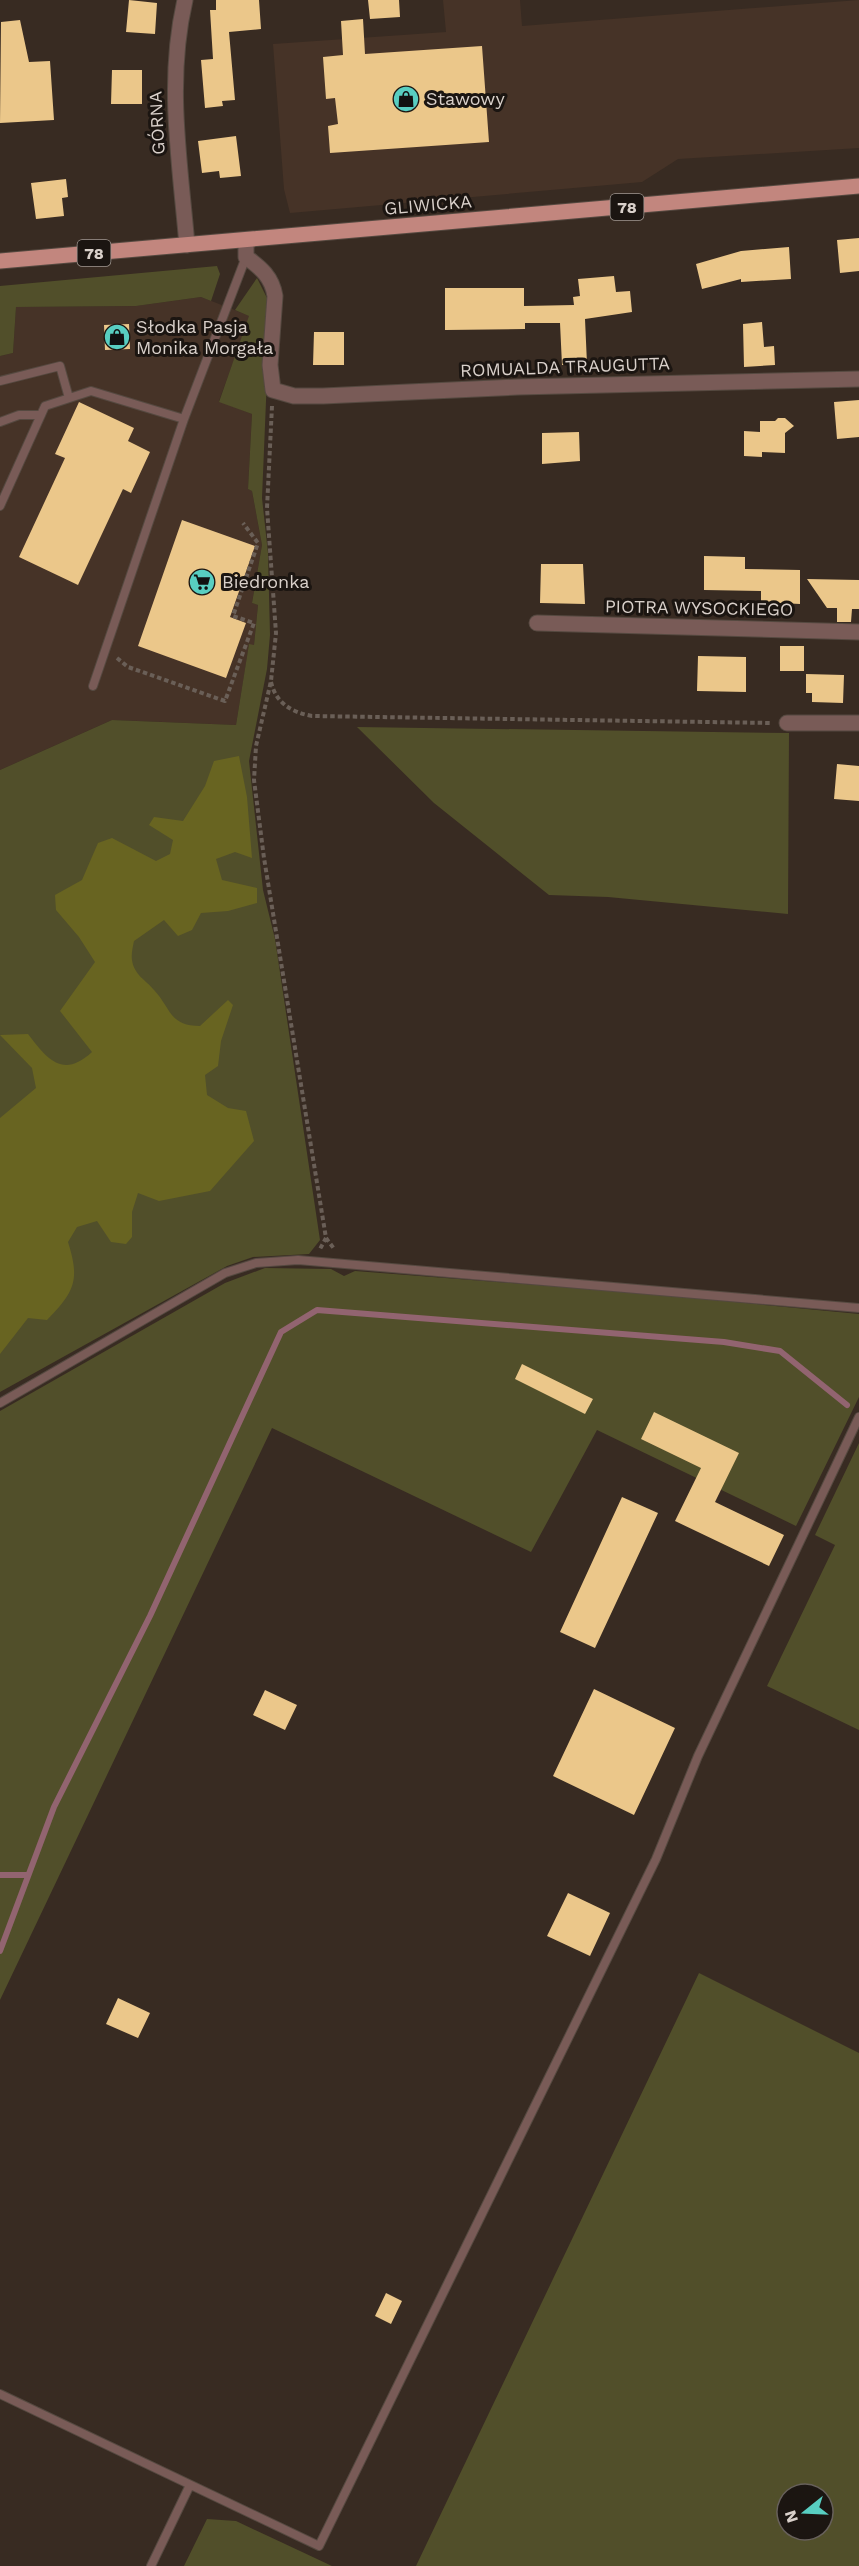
<svg xmlns="http://www.w3.org/2000/svg" width="859" height="2566" font-family="'Work Sans',sans-serif">
<style>
.built{fill:#463327}
.green{fill:#514f2a;fill-rule:evenodd}
.forest{fill:#686421}
.lines{fill:none;stroke-linecap:round;stroke-linejoin:round}
.stream{stroke:#926470;stroke-width:6}
.building{fill:#ebc78a}
.service-casing{stroke:#554940;stroke-width:10}
.minor-casing{stroke:#554940;stroke-width:17}
.primary-casing{stroke:#554940;stroke-width:17}
.path{stroke:#6a5f57;stroke-width:4;stroke-dasharray:4.5 3;stroke-linecap:butt}
.service{stroke:#795b57;stroke-width:8}
.minor{stroke:#795b57;stroke-width:15}
.primary{stroke:#c2867e;stroke-width:15}
.labels{text-anchor:middle;stroke-width:6;stroke-linejoin:round;paint-order:stroke}
.shield{fill:#1b1511;stroke:#a09892;stroke-width:1.5}
.shield-label{font-size:16px;font-weight:bold;fill:#d9d0ca}
.poi-label{font-size:18px;fill:#d9d0ca;stroke:#1b1511;text-anchor:start}
.street-label{font-size:18px;fill:#d9d0ca;stroke:#1b1511}
</style>
<rect width="100%" height="100%" fill="#382b22"/>
<!-- built -->
<path class="built" d="M443,0H520L522,26L859,0V148L678,159L642,182L290,213L284,189L273,44L446,32Z
M201,297L250,316L219,401L252,414L248,489L252,491L262,545L252,603L258,605L254,645H249L236,725L112,720L0,770V356L13,353L16,307L136,306Z"/>
<!-- green -->
<path class="green" d="M217,266L220,274L211,301L201,297L136,306L16,307L13,353L0,356V286Z
M257,278L270,304L262,498L268,553L270,635L267,669L249,761L263,890L275,939L320,1240L309,1254L253,1257L227,1266L0,1392V770L112,720L236,725L249,644L254,645L258,605L252,603L262,545L252,491L248,489L252,414L219,402L249,316L235,310Z
M357,727L789,733L788,914L608,897L549,895L434,803Z
M265,1268L331,1269L344,1276L355,1271L641,1293L859,1314V1397L796,1526L597,1430L531,1552L272,1428L0,2000V1411L225,1283Z
M859,1443V1730L767,1686L835,1545L815,1535Z
M699,1973L859,2053V2566H416ZM787,2494H823V2530H787Z
M207,2519L236,2521L332,2566H184Z"/>
<!-- forest -->
<path class="forest" d="M239,756L247,797L252,858L235,852L216,859L222,880L257,888V903L228,911L201,913L192,930L178,936L164,920L134,941C133,946 131,954 132,960C134,975 146,980 154,990C171,1008 169,1026 200,1026L228,1000L233,1005L221,1041L218,1066L205,1075L207,1095L228,1108L246,1111L254,1141L210,1191L159,1201L138,1193L132,1212V1237L126,1244L111,1242L97,1221L77,1227L68,1242C80,1280 75,1291 47,1320L28,1318L0,1354V1118L36,1088L32,1068L0,1035L28,1034C47,1059 63,1079 92,1052L60,1011L95,962L79,937L56,910L55,895L82,880L98,843L112,838L156,861L170,854L173,840L149,825L154,817L183,821L205,786L214,761Z"/>
<g class="lines">
<!-- stream -->
<path class="stream" d="M0,1875H28
M0,1951L54,1807L150,1616L281,1332L317,1310L724,1342L780,1351L847,1405"/>
</g>
<!-- building -->
<path class="building" d="M129,0L157,3L155,34L126,32Z
M216,0H259L261,29L229,32L235,100L222,101L223,106L205,108L201,60L213,59L210,10H216Z
M368,0H399L400,17L370,19Z
M363,19L365,54L482,46L489,142L330,153L328,126L338,124L335,98L326,99L323,57L343,55L341,21Z
M20,20L29,62L50,61L54,120L0,123L1,22Z
M112,70H142V104H111Z
M236,136L241,176L220,178L219,171L202,173L198,141Z
M66,179L68,197L62,198L64,216L36,219L31,183Z
M859,238V271L840,273L837,240Z
M789,247L791,279L741,282V279L702,289L696,264L741,251Z
M614,276L616,292L630,291L632,312L585,319L587,364L562,365L560,323H525V329L445,330V288H524V306L574,305L573,297L580,296L578,279Z
M762,322L764,347L774,346L775,365L744,367L743,324Z
M129,324L130,349L105,350L104,325Z
M314,332H344V365H313Z
M859,400V437L837,439L834,402Z
M79,402L134,428L128,441L150,452L131,493L123,489L78,585L19,557L65,458L55,454Z
M778,418H785L794,426L785,433V453L762,452V457L744,456V431L760,432V421H775Z
M579,432L580,461L542,464V433Z
M182,520L255,546L230,617L246,623L226,678L138,646Z
M704,556L745,557V569L800,570V604L761,602V591L704,590Z
M541,564H583L585,604L540,603Z
M807,579L859,580V609H852L851,622H837V608H827Z
M780,646H804V671H780Z
M698,656L746,657V692L697,691Z
M806,674L844,675L843,703L812,702V693H806Z
M837,764L859,766V801L834,799Z
M522,1364L593,1399L585,1414L515,1379Z
M654,1412L739,1453L715,1502L784,1535L769,1566L675,1521L701,1468L641,1439Z
M622,1497L658,1513L595,1648L560,1632Z
M594,1689L675,1728L634,1815L553,1776Z
M265,1690L297,1705L285,1730L253,1715Z
M568,1893L610,1913L590,1956L547,1936Z
M118,1998L150,2013L138,2038L106,2024Z
M386,2293L402,2301L391,2324L375,2316Z"/>
<g class="lines">
<!-- service casing -->
<g class="service-casing">
<path id="service" d="M0,381L60,366L69,398
M0,422L19,415H41
M0,506L45,406L91,391L184,419
M93,686L184,419L246,257
M0,1403L225,1273L256,1263L298,1260L859,1308
M0,2394L319,2546L656,1859L698,1756L859,1417
M151,2566L190,2485"/>
</g>
<!-- minor casing -->
<g class="minor-casing">
<path id="minor" d="M185,0C166,82 180,162 187,245
M246,240V257C261,268 272,277 275,296L270,365L273,390L294,396H323L518,387L859,379
M537,623L859,632
M787,723H859"/>
</g>
<!-- primary casing -->
<g class="primary-casing">
<path id="primary" d="M0,261L859,186"/>
</g>
<!-- path -->
<path class="path" d="M272,406L267,508L276,633L271,681L256,746L254,780L264,858L326,1238L320,1249
M117,658L128,667L225,701L254,623L233,616L258,543L243,523
M271,682C276,703 291,712 312,716L772,723
M326,1238L335,1250"/>
<!-- service -->
<use href="#service" class="service"/>
<!-- minor -->
<use href="#minor" class="minor"/>
<!-- primary -->
<use href="#primary" class="primary"/>
</g>
<!-- icons -->
<defs>
<g id="shop-disc" transform="scale(1.35)"><circle r="9.5" fill="#58cec1" stroke="#1b1511"/><path d="M-5-2.5h2.3a2.7 3.5 0 0 1 5.4 0H5L5.5 6h-11ZM-1.5-2.5h3a1.5 2.3 0 0 0-3 0Z" fill="#111"/></g>
<g id="supermarket-disc" transform="scale(1.35)"><circle r="9.5" fill="#58cec1" stroke="#1b1511"/><path d="M-6-5.5h2.5l.6 2H6L4.5 2H-2.5L-4.4-4H-6ZM-1.5 3.2a1.3 1.3 0 1 0 .1 0ZM3 3.2a1.3 1.3 0 1 0 .1 0Z" fill="#111"/></g>
</defs>
<g fill-rule="evenodd">
<use href="#shop-disc" x="406" y="99"/>
<use href="#shop-disc" x="117" y="337"/>
<use href="#supermarket-disc" x="202" y="582"/>
</g>
<g class="labels">
<!-- shield labels -->
<g class="shield">
<rect x="610.5" y="194" width="33" height="26" rx="4.5"/>
<rect x="77.5" y="240" width="33" height="26" rx="4.5"/>
</g>
<g class="shield-label">
<text x="627" y="213">78</text>
<text x="94" y="259">78</text>
</g>
<!-- poi labels -->
<g class="poi-label">
<text x="426" y="105">Stawowy</text>
<text x="136" y="333">Słodka Pasja<tspan x="136" dy="21">Monika Morgała</tspan></text>
<text x="222" y="588">Biedronka</text>
</g>
<!-- street labels -->
<g class="street-label">
<text transform="translate(157 123) rotate(-93)" y="6">GÓRNA</text>
<text transform="translate(428 205) rotate(-5)" y="6">GLIWICKA</text>
<text transform="translate(565 367) rotate(-2)" y="6">ROMUALDA TRAUGUTTA</text>
<text transform="translate(699 608) rotate(1)" y="6">PIOTRA WYSOCKIEGO</text>
</g>
</g>
<!-- north arrow -->
<g transform="translate(805 2512) rotate(252)"><circle r="28" fill="#1b1511" stroke="#67605b" stroke-width="1.5"/>
<path d="M0-4.5L10 22L0 15L-10 22Z" fill="#58cec1"/>
<text y="-9" font-size="16" font-weight="bold" text-anchor="middle" fill="#d9d0ca">N</text>
</g>
</svg>
